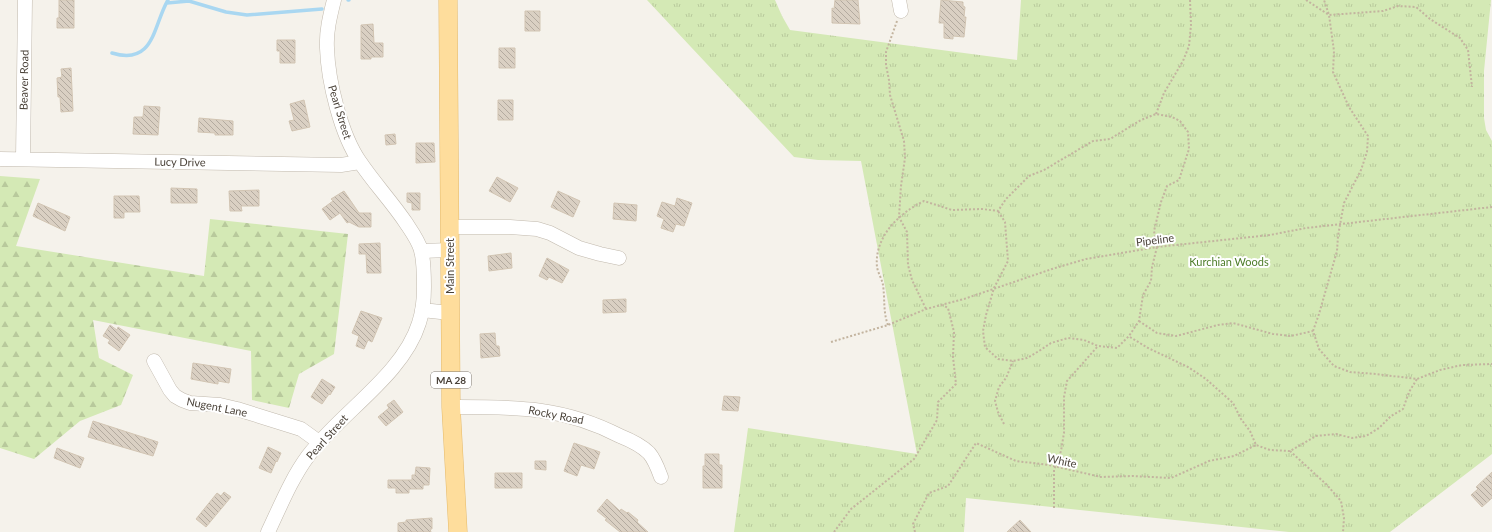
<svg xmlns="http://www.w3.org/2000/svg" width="1492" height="532" font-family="Lato,sans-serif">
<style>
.grass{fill:url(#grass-tufts)}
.forest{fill:url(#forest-firs)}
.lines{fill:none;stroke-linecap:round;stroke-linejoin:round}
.stream{stroke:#a9d7f1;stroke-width:3.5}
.building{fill:url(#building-back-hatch);stroke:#d2c5b3}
.minor-casing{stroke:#c1b9ad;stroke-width:15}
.major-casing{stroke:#e5ba6a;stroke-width:19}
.path{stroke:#c3b49f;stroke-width:2;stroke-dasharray:2 2;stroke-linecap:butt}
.minor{stroke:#fff;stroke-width:14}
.major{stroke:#fedd9c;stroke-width:18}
.labels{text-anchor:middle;stroke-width:4;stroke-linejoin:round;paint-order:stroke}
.shield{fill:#fff;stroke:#807b74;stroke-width:1}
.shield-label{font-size:10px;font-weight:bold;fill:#4a4239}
.street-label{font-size:11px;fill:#4a4239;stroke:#fff}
.park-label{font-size:11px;fill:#4e7d2a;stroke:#fff}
</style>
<defs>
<pattern id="grass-tufts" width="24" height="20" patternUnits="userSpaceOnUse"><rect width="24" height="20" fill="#d4e9b5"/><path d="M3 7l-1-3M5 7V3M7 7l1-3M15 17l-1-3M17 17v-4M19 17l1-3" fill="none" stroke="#b8c99c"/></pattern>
<pattern id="forest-firs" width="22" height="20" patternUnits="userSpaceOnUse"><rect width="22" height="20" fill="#d4e9b5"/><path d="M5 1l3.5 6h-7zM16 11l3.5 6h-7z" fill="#b8c99c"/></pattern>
<pattern id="building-back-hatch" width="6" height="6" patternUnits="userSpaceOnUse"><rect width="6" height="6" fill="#dad0c3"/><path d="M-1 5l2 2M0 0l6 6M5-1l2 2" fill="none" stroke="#b3aa9f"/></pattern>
</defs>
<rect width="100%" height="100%" fill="#f5f2eb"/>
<!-- grass -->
<path class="grass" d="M647,0H775L782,16L790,30L1017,60L1021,0H1491L1484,71V118L1486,130L1492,141V454L1390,532H1289L966,498L964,532H734L748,428L917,454L861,161L818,160L794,157Z"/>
<!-- forest -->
<path class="forest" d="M0,176L40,179L16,246L204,276L210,219L348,234L334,354L299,374L289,408L252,400L251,351L93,320L99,358L133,375L121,405L80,421L34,459L0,448Z"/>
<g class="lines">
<!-- stream -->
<path class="stream" d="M348,0H349
M167,3L189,1L226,12L247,15L322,9
M112,53C155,66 153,25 168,0"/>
</g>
<!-- building -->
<path class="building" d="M59,0H74V28H57V18H59Z
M835,0H858L860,24L832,23V8L834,9Z
M941,0L963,2V6L965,7L964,17H966L964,37L953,36V39L944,38V23H939Z
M525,11H540V31H525Z
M373,24L374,43H383V57H371V59H361V25Z
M277,40H295V63H280V51H277Z
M499,48H515V68H499Z
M71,68L73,111L61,112L60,97H58L57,78L62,77L61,69Z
M304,100L310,127L292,131L289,121L294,120L290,104Z
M498,100H513V120H498Z
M144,106L160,107L158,135L133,134L134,117H143Z
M199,118L233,121V135H215V133L198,132Z
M395,134L396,144L386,145L385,135Z
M416,143H434L435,162L416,163Z
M497,177L518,188L510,202L489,191Z
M171,188L197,189V203H171Z
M259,190V206H241L242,211H230L229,191Z
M344,191L359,213H371V227H359L349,222L347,223L340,213L330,220L322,209L333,201L331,199Z
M558,191L580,201L573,217L551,207Z
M407,193H420V210H412V203L407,202Z
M114,196H139L140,212H124V218H114Z
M677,198L692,203L684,226L676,224L673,232L661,228L664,219L657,216L662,202L675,206Z
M38,203L70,217L65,231L33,216Z
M614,203L637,205L636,221L613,219Z
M380,243L381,273H367L366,254H359V244Z
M511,253L512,268L489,271L488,256Z
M547,258L569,270L562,283L549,277L547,280L539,276Z
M626,299V312L603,313V300Z
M361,311L382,318L372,342L368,340L364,349L356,346L359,336L352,333Z
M110,325L117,330L118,327L130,335L119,351L108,343L110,340L103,336Z
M495,333L496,346H499L500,356L481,358L480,334Z
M193,363L231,369L229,383L218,381V384L191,379Z
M322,379L335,387L330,395L329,394L322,404L311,397Z
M724,396L740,397L738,411L722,410Z
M394,400L403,412L386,426L378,417L389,408L387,405Z
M93,421L158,442L153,456L88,437Z
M574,443L600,452L594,469L581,465L577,476L564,471Z
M268,447L281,453L277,462L276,461L271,473L259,468Z
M57,448L84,458L80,468L54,458Z
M705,454H719V465H722V488H703V466H705Z
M535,461H546V470L535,469Z
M416,467L430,468L429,485H423V489H409V493H396V488H388V480H412V475H415Z
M1492,472V498L1482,507L1471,495L1478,489L1476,487Z
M495,473H522V488H495Z
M224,492L231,497L206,527L196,519L217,493L221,496Z
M607,499L620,511L621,509L627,513L628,512L638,520L637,522L648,532H620L605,520L607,519L597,511Z
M432,518V529H430L431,532H398V523L406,522V520Z
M1020,520L1031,532H1007Z"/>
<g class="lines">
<!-- minor casing -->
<g class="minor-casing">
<path id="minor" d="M899,0L901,11
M0,159L341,165L360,162
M23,159L25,0
M450,227H510L537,229L550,233L579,248L600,254L619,258
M421,251L450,250
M422,310L450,313
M154,361L170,390L175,396L182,400L190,403L220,405L237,409L301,429L319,442
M451,407C514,407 562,406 620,436C630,440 641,445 649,453C655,460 658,469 661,477
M268,532C280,507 291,479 308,456C340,413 403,375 419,323C423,311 424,299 424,287C424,275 424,261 421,250C418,240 412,232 406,223C392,202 374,183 360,162C341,135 328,81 327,48C326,32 330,16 334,0"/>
</g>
<!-- major casing -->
<g class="major-casing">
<path id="major" d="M448,0L451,407L458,532"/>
</g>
<!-- path -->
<path class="path" d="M1306,0L1329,15L1383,11L1398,6L1416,7L1430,19L1460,38L1468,50L1472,87
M897,21L886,52V65L889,80L890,95L904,141L905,158L901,186L899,217L907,232L908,265L912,280L926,309
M1156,114L1164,93L1183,61L1189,46L1191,25L1190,0
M1139,321L1157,333L1176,336L1218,325L1233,323L1273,334L1291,336L1313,331L1319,349L1334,366L1350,372L1376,374L1417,379L1440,370L1462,365L1492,364
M888,325C883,312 885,299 883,285C882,279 878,273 877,267C874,237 899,213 924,201L952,210L982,209L998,211L1006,199L1029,176L1044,170L1093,141L1110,139L1141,120L1156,114L1172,117L1180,121L1188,132L1189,149L1179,180L1167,186L1161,202L1154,231L1157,247L1152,267L1151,281L1143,295L1139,321L1129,336L1117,348L1098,346L1084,340L1068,338L1051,343L1039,351L1027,358L1013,361L998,359L985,347L983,331L986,315L994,288L1008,261L1005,222L998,211
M1313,331L1319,314L1337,251L1338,236L1344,203L1361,170L1367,152L1368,136L1349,107L1333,72L1334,51L1329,15L1324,0
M1130,337L1148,348L1188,367L1206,379L1233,403L1241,419L1250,431L1256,445L1270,450L1290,451L1316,436L1336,434L1352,438L1366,436L1379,428L1391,416L1403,409L1409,392L1417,379
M831,342L888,325L926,309L964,299L1052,269L1086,259L1157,247L1270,235L1306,228L1492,207
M1004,424L998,412L995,401L999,387L1006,378L1013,361
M1290,451L1327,485L1341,501L1344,518L1343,532
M1054,508V470L1061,451L1064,433V397L1067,381L1098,346
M834,532L851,509L914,459L937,420L938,402L956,384L953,357L954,332L948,308L943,305
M915,532L913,524L929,493L948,486L976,443L1016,461L1049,465L1101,477L1132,476L1171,478L1209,461L1234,456L1256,445"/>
<!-- minor -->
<use href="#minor" class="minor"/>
<!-- major -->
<use href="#major" class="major"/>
</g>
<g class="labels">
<!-- shield labels -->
<rect class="shield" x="431" y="372" width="40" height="16" rx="3"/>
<g class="shield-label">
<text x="451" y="384">MA 28</text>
</g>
<!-- street labels -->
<g class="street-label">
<text transform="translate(24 80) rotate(-89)" y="4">Beaver Road</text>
<text transform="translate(340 112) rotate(73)" y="4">Pearl Street</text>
<text transform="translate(180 162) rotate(1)" y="4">Lucy Drive</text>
<text transform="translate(1155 240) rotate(-7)" y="4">Pipeline</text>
<text transform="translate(450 266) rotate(-90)" y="4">Main Street</text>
<text transform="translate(217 407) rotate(11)" y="4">Nugent Lane</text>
<text transform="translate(556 415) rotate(11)" y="4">Rocky Road</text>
<text transform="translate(327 437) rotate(-48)" y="4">Pearl Street</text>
<text transform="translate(1062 461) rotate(12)" y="4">White</text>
</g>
<!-- park labels -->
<g class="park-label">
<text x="1229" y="266">Kurchian Woods</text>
</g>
</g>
</svg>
